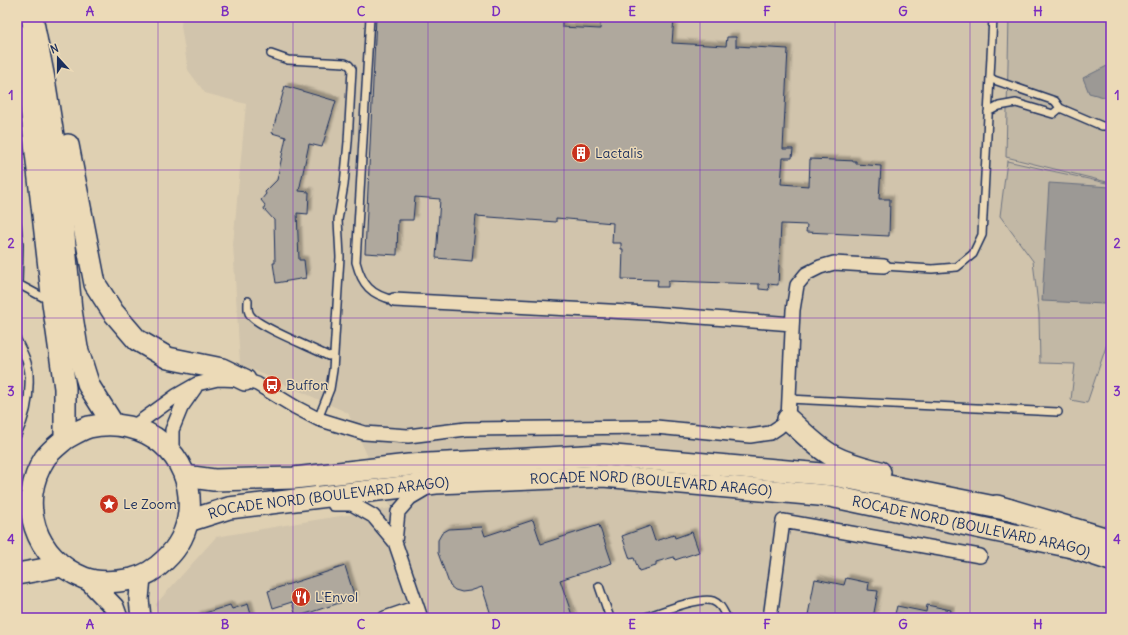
<svg xmlns="http://www.w3.org/2000/svg" width="1128" height="635" font-family="Delius,sans-serif">
<style>
.built{fill:#d1c4ac}
.green{fill:#c2b8a5;stroke:#6e7482}
.water{fill:#9c9995;stroke:#686f7f}
.building{fill:#afa89d;stroke:#1b2f5e;filter:url(#shadow)}
.lines{fill:none;stroke-linecap:round;stroke-linejoin:round}
.service-casing{stroke:#1b2f5e;stroke-width:10}
.minor-casing{stroke:#1b2f5e;stroke-width:16}
.secondary-casing{stroke:#1b2f5e;stroke-width:22}
.primary-casing{stroke:#1b2f5e;stroke-width:24}
.service{stroke:#ecdab7;stroke-width:7}
.minor{stroke:#ecdab7;stroke-width:13}
.secondary{stroke:#ecdab7;stroke-width:19}
.primary{stroke:#ecdab7;stroke-width:21}
.grid{fill:none;stroke:#7b2cbf;stroke-width:1;stroke-opacity:0.55}
.labels{text-anchor:middle;stroke-width:3;stroke-linejoin:round;paint-order:stroke}
.poi-label{font-size:14px;fill:#1b2f5e;stroke:#ecdab7;text-anchor:start}
.street-label{font-size:14px;fill:#1b2f5e;stroke:#ecdab7}
.neatline{fill:none;stroke:#7b2cbf;stroke-width:1.5}
.grid-label{font-size:13px;text-anchor:middle;font-weight:bold;fill:#7b2cbf}
</style>
<defs>
<filter id="shadow"><feDropShadow dx="3.5" dy="-3.5" stdDeviation="1" flood-color="#0004"/></filter>
</defs>
<rect width="100%" height="100%" fill="#dfd0b2"/>
<filter id="ink" filterUnits="userSpaceOnUse"><feTurbulence type="fractalNoise" baseFrequency=".025" numOctaves="2"/><feDisplacementMap in="SourceGraphic" scale="8" xChannelSelector="R" yChannelSelector="G"/><feConvolveMatrix kernelMatrix="1 2 1 2 8 2 1 2 1" color-interpolation-filters="sRGB"/></filter>
<g filter="url(#ink)">
<!-- built -->
<path class="built" d="M182,17H1111V618H430L417,580L429,618H158L156,604L216,537L315,520L391,508L348,413L240,364L233,244L246,104L205,93L188,70L181,26Z"/>
<!-- green -->
<path class="green" d="M1009,17H1111V183L1006,157Z
M1007,161L1111,184V332L1087,403L1071,400L1075,364L1040,363L1039,314L1033,261L1000,216Z"/>
<!-- water -->
<path class="water" d="M1111,64V99L1089,93L1083,78Z
M1049,183L1111,187V288L1107,302L1104,304L1042,301Z"/>
<!-- building -->
<path class="building" d="M376,17H498L562,20V27L600,29L601,17H674L672,43L726,46L727,37H736V46L788,49L783,149H793L792,158H783L781,184L809,186L810,159L856,161V164L881,166L879,199H890L889,236L806,232L807,225L781,224L778,285L768,284L769,290L759,289V284L668,281V287H657L658,280L622,279L623,249H621V243H612L613,223L556,218V222L476,216L472,261L436,258L440,199L415,197L413,220H398L397,255L365,253Z
M285,86L336,101L322,147L309,144L299,191L309,192L308,214L297,213L299,260H304L306,278L276,283L273,263H275L274,220L264,209L265,205L261,200L266,194L265,192L277,180L286,137L272,133Z
M533,520L541,544L599,525L612,563L560,580L573,618H492L482,587L470,591L462,592L455,590L450,586L438,553V540L442,533L449,529L482,527L485,536Z
M650,526L655,541L674,535L675,538L692,532L699,552L675,560L674,557L656,562V566L639,571L634,558L630,559L622,536Z
M345,566L355,598L296,617L292,602L273,608L268,591Z
M846,578L869,583L868,590L878,591L873,618H822L808,615L815,579L844,585Z
M248,604L252,618H197L196,616L230,605L232,609Z
M927,605L951,610L949,618H894L897,606L926,612Z"/>
<g class="lines">
<!-- service casing -->
<g class="service-casing">
<path id="service" d="M370,17L356,262C362,285 371,295 394,300
M271,54L288,60L345,63L349,65L352,69L348,142L344,185L338,220L340,257L333,370L330,389L318,419
M1060,108L1102,126H1111
M988,112L999,106L1016,103L1053,114L1060,108L1055,101L994,80L990,77
M17,224L19,245L18,284L17,286
M884,266L932,269L957,267L973,254L982,235L993,17
M18,284L50,301
M248,301C248,307 247,312 251,316C259,327 313,348 328,356L333,355
M17,340C22,350 29,363 29,375C30,395 26,417 17,435
M788,399L1058,412
M599,586L610,618
M643,618C658,613 700,596 713,601C721,604 723,611 727,618"/>
</g>
<!-- minor casing -->
<g class="minor-casing">
<path id="minor" d="M394,300L647,313L792,324
M133,427L176,396L197,384L218,379L245,380L257,384L295,407L318,419L364,433L408,436L466,429L656,427L750,436L770,433L779,427L788,419L793,310L797,285L806,274L820,267L834,263L884,266
M172,453V430L181,408L195,388
M334,504H352L373,516L395,542L421,618
M395,542L398,512L410,498L427,488
M385,618L417,607
M770,618L783,521L980,556"/>
</g>
<!-- secondary casing -->
<g class="secondary-casing">
<path id="secondary" d="M88,580L114,607L118,618
M141,618L139,599L141,577"/>
</g>
<!-- primary casing -->
<g class="primary-casing">
<g id="primary">
<path d="M32,17L44,79L57,161L71,310L77,348L89,386L113,424"/>
<path d="M17,35L31,108L53,303L65,388V439C58,445 50,451 45,458C16,503 35,559 84,578C99,584 116,582 132,579C145,576 156,569 165,560C179,547 187,530 189,512C194,454 145,415 89,427C81,429 72,435 65,439"/>
<path d="M68,145L95,284L113,312L137,340L168,358L222,369L245,380"/>
<path d="M788,419C802,431 816,447 833,456C848,464 865,468 880,472"/>
<path d="M185,476L214,480L294,478L409,465L603,455L833,475L1010,510"/>
<path d="M997,506L1111,540"/>
<path id="s1" d="M188,521L229,508L436,483L603,476L830,496L1072,547L1111,560"/>
<path d="M17,574L62,566"/>
</g>
</g>
<!-- service -->
<use href="#service" class="service"/>
<!-- minor -->
<use href="#minor" class="minor"/>
<!-- secondary -->
<use href="#secondary" class="secondary"/>
<!-- primary -->
<use href="#primary" class="primary"/>
</g>
</g>
<!-- grid -->
<path class="grid" d="M158,17V618M293,17V618M428,17V618M564,17V618M700,17V618M835,17V618M970,17V618M17,170H1111M17,318H1111M17,465H1111"/>
<!-- icons -->
<defs>
<g id="building-disc" transform="scale(1)"><circle r="9.5" fill="#c8321e" stroke="#ecdab7"/><path d="M-4-6H4V6H1V3H-1V6H-4ZM-2.5-4.3h1.7v1.8h-1.7ZM.8-4.3h1.7v1.8H.8ZM-2.5-1h1.7V.8h-1.7ZM.8-1h1.7V.8H.8Z" fill="#fff"/></g>
<g id="bus-disc" transform="scale(1)"><circle r="9.5" fill="#c8321e" stroke="#ecdab7"/><path d="M-5-6H5V4H4V6H2V4H-2V6H-4V4H-5ZM-3.5-4V0h7V-4ZM-3.5 1.2v1.5H-2V1.2ZM2 1.2v1.5H3.5V1.2Z" fill="#fff"/></g>
<g id="sight-disc" transform="scale(1)"><circle r="9.5" fill="#c8321e" stroke="#ecdab7"/><path d="M0-6L1.8-2.2L6-1.7L2.9 1.2L3.7 5.4L0 3.3L-3.7 5.4L-2.9 1.2L-6-1.7L-1.8-2.2Z" fill="#fff"/></g>
<g id="restaurant-disc" transform="scale(1)"><circle r="9.5" fill="#c8321e" stroke="#ecdab7"/><path d="M-5-6h1v4h1v-4h1v4h1v-4h1v5L-1.5 .5V6h-2V.5L-5-1ZM5-6V6H3V1.5H1.5Q1.5-4 5-6Z" fill="#fff"/></g>
</defs>
<g fill-rule="evenodd">
<use href="#building-disc" x="581" y="153"/>
<use href="#bus-disc" x="272" y="385"/>
<use href="#sight-disc" x="109" y="504"/>
<use href="#restaurant-disc" x="301" y="597"/>
</g>
<g class="labels">
<!-- poi labels -->
<g class="poi-label">
<text x="595" y="158">Lactalis</text>
<text x="286" y="390">Buffon</text>
<text x="123" y="509">Le Zoom</text>
<text x="315" y="602">L'Envol</text>
</g>
<!-- street labels -->
<g class="street-label">
<text dy="5" stroke="none"><textPath href="#s1" startOffset="467">ROCADE NORD (BOULEVARD ARAGO)</textPath></text>
<text dy="5" stroke="none"><textPath href="#s1" startOffset="143">ROCADE NORD (BOULEVARD ARAGO)</textPath></text>
<text dy="5" stroke="none"><textPath href="#s1" startOffset="791">ROCADE NORD (BOULEVARD ARAGO)</textPath></text>
</g>
</g>
<!-- margin -->
<rect width="1128" height="635" fill="none" stroke="#ecdab7" stroke-width="44"/>
<!-- north arrow -->
<g transform="translate(58 58) rotate(339)" stroke="#ecdab7" stroke-width="3" paint-order="stroke">
<path d="M0-3L7 15L0 10L-7 15Z" fill="#1b2f5e"/>
<text y="-6" font-size="11" font-weight="bold" text-anchor="middle" fill="#1b2f5e">N</text>
</g>
<rect x="22" y="22" width="1084" height="591" class="neatline"/>
<g class="grid-label">
<text x="90" y="16">A</text>
<text x="225" y="16">B</text>
<text x="361" y="16">C</text>
<text x="496" y="16">D</text>
<text x="632" y="16">E</text>
<text x="767" y="16">F</text>
<text x="903" y="16">G</text>
<text x="1038" y="16">H</text>
<text x="11" y="100">1</text>
<text x="1117" y="100">1</text>
<text x="11" y="248">2</text>
<text x="1117" y="248">2</text>
<text x="11" y="396">3</text>
<text x="1117" y="396">3</text>
<text x="11" y="544">4</text>
<text x="1117" y="544">4</text>
<text x="90" y="629">A</text>
<text x="225" y="629">B</text>
<text x="361" y="629">C</text>
<text x="496" y="629">D</text>
<text x="632" y="629">E</text>
<text x="767" y="629">F</text>
<text x="903" y="629">G</text>
<text x="1038" y="629">H</text>
</g>
</svg>
